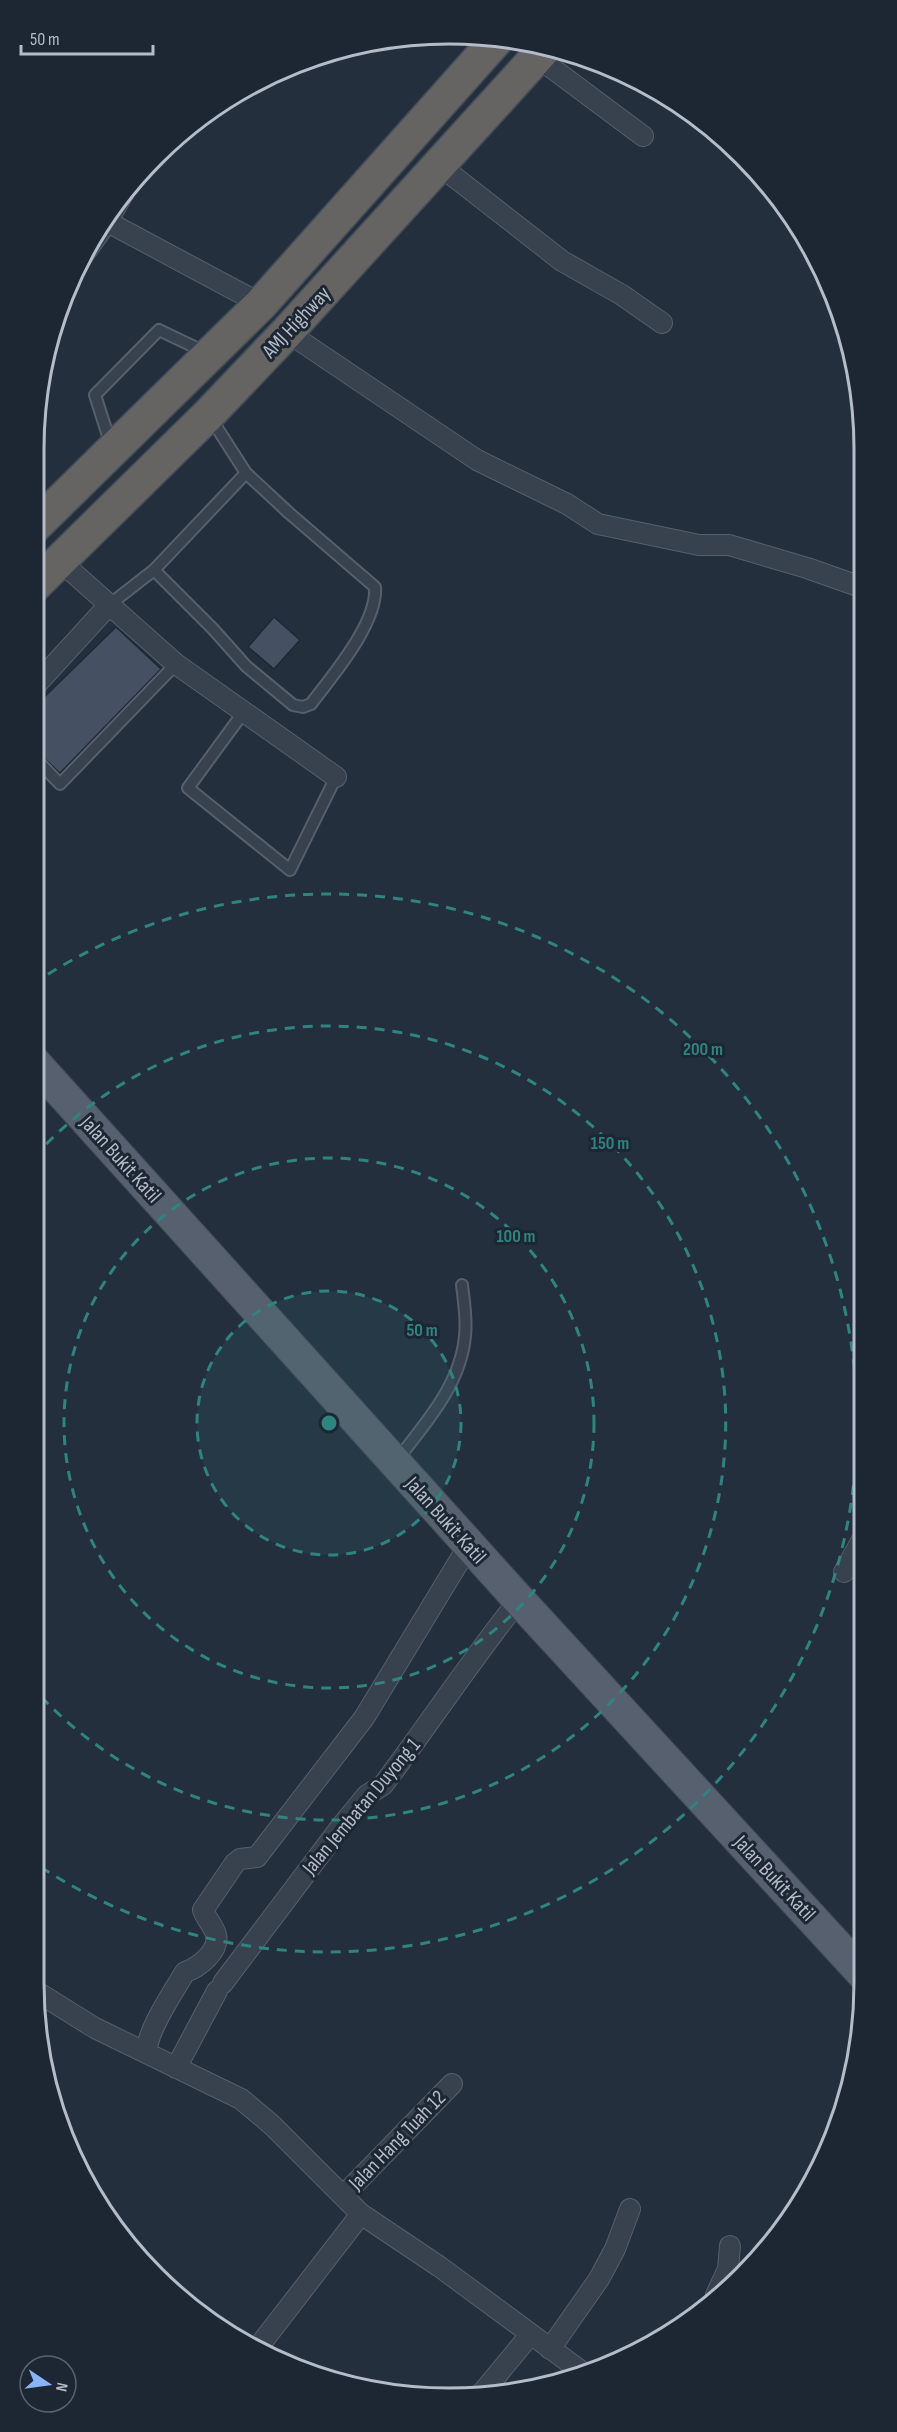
<svg xmlns="http://www.w3.org/2000/svg" width="897" height="2432" font-family="'Sofia Sans Condensed',sans-serif">
<style>
.building{fill:#455162;stroke:#1f2835;stroke-width:1.5}
.lines{fill:none;stroke-linecap:round;stroke-linejoin:round}
.service-casing{stroke:#565f6c;stroke-width:14}
.minor-casing{stroke:#565f6c;stroke-width:22}
.primary-casing{stroke:#414a57;stroke-width:34}
.trunk-casing{stroke:#434c59;stroke-width:36}
.service{stroke:#38414e;stroke-width:10}
.minor{stroke:#38414e;stroke-width:20}
.primary{stroke:#56606e;stroke-width:32}
.trunk{stroke:#656462;stroke-width:33}
.ring{fill:none;stroke:#308480;stroke-width:3;stroke-dasharray:10 8}
.labels{text-anchor:middle;stroke-width:6;stroke-linejoin:round;paint-order:stroke}
.street-label{font-size:21px;fill:#b4bcc9;stroke:#1d2633}
.rim{fill:none;stroke:#b4bcc9;stroke-width:3}
.centre{fill:#308480;stroke:#1d2633;stroke-width:3}
.ring-label{font-size:18px;text-anchor:middle;font-weight:bold;fill:#308480;stroke:#1d2633;stroke-width:6;stroke-linejoin:round;paint-order:stroke}
</style>
<rect width="100%" height="100%" fill="#242f3e"/>
<!-- building -->
<path class="building" d="M274,617L300,640L274,669L248,647Z
M116,627L161,669L60,773L33,748V708Z"/>
<g class="lines">
<!-- service casing -->
<g class="service-casing">
<path id="service" d="M111,445L95,395L159,330L207,353
M154,570L213,629L246,666L293,705L303,707L311,704C332,676 378,623 375,587L289,513L246,473
M109,605L154,570L246,473L210,417
M243,713L188,788L290,870L336,777
M33,756L60,784L176,664
M397,1460C425,1424 461,1384 465,1336C467,1319 464,1302 462,1285"/>
</g>
<!-- minor casing -->
<g class="minor-casing">
<path id="minor" d="M537,57L643,136
M439,165L562,261L622,295L662,323
M104,220L261,304
M74,268L107,222L127,187
M287,332L477,460L567,504L598,524L699,545H729L807,568L861,587
M60,561L176,664L336,777
M33,688L109,605
M844,1572L863,1538
M223,1983L343,1824L367,1795L383,1785C429,1724 471,1660 519,1600
M34,1990L95,2028L241,2099L273,2126L361,2214L440,2267L585,2374
M147,2053C145,2033 174,1991 185,1972C198,1968 220,1951 216,1935C214,1926 206,1919 203,1910L235,1863L240,1859L257,1857L364,1718L469,1545
M176,2068L217,1991
M343,2196L452,2084
M716,2295L728,2269L730,2246
M550,2349L599,2279L615,2249L630,2209
M256,2350L361,2214
M482,2393L530,2335"/>
</g>
<!-- primary casing -->
<g class="primary-casing">
<path id="primary" d="M33,1061L519,1600L864,1975"/>
</g>
<!-- trunk casing -->
<g class="trunk-casing">
<path id="trunk" d="M33,528L261,304L498,38
M33,587L209,414L287,332L547,46"/>
</g>
<!-- service -->
<use href="#service" class="service"/>
<!-- minor -->
<use href="#minor" class="minor"/>
<!-- primary -->
<use href="#primary" class="primary"/>
<!-- trunk -->
<use href="#trunk" class="trunk"/>
</g>
<!-- distance rings -->
<circle cx="329" cy="1423" r="132" fill="#308480" fill-opacity=".12"/>
<g class="ring">
<circle cx="329" cy="1423" r="132"/>
<circle cx="329" cy="1423" r="265"/>
<path d="M34 1157A397 397 0 1 1 34 1689"/>
<path d="M33 984A529 529 0 1 1 33 1862"/>
</g>
<g class="labels">
<!-- street labels -->
<g class="street-label">
<text transform="translate(296 322) rotate(-47)" y="7">AMJ Highway</text>
<text transform="translate(121 1159) rotate(48)" y="7">Jalan Bukit Katil</text>
<text transform="translate(446 1520) rotate(48)" y="7">Jalan Bukit Katil</text>
<text transform="translate(361 1806) rotate(-50)" y="7">Jalan Jembatan Duyong 1</text>
<text transform="translate(775 1878) rotate(47)" y="7">Jalan Bukit Katil</text>
<text transform="translate(397 2140) rotate(-46)" y="7">Jalan Hang Tuah 12</text>
</g>
</g>
<!-- crop -->
<path d="M0 0H897V2432H0ZM449 44H449A405 405 0 0 1 854 449V1983A405 405 0 0 1 449 2388H449A405 405 0 0 1 44 1983V449A405 405 0 0 1 449 44Z" fill="#1d2633" fill-rule="evenodd"/>
<path class="rim" d="M449 44H449A405 405 0 0 1 854 449V1983A405 405 0 0 1 449 2388H449A405 405 0 0 1 44 1983V449A405 405 0 0 1 449 44Z"/>
<circle cx="329" cy="1423" r="9" class="centre"/>
<g class="ring-label">
<text x="703" y="1055">200 m</text>
<text x="610" y="1149">150 m</text>
<text x="516" y="1242">100 m</text>
<text x="422" y="1336">50 m</text>
</g>
<!-- north arrow -->
<g transform="translate(48 2384) rotate(103)"><circle r="28" fill="#1d2633" stroke="#59626f" stroke-width="1.5"/>
<path d="M0-4.5L10 22L0 15L-10 22Z" fill="#8ab4f8"/>
<text y="-9" font-size="16" font-weight="bold" text-anchor="middle" fill="#b4bcc9">N</text>
</g>
<!-- scale -->
<path d="M21 45v9h132v-9" fill="none" stroke="#b4bcc9" stroke-width="3"/>
<text x="30" y="45" font-size="18" fill="#b4bcc9" stroke="#1d2633" stroke-width="4.5" paint-order="stroke">50 m</text>
</svg>
